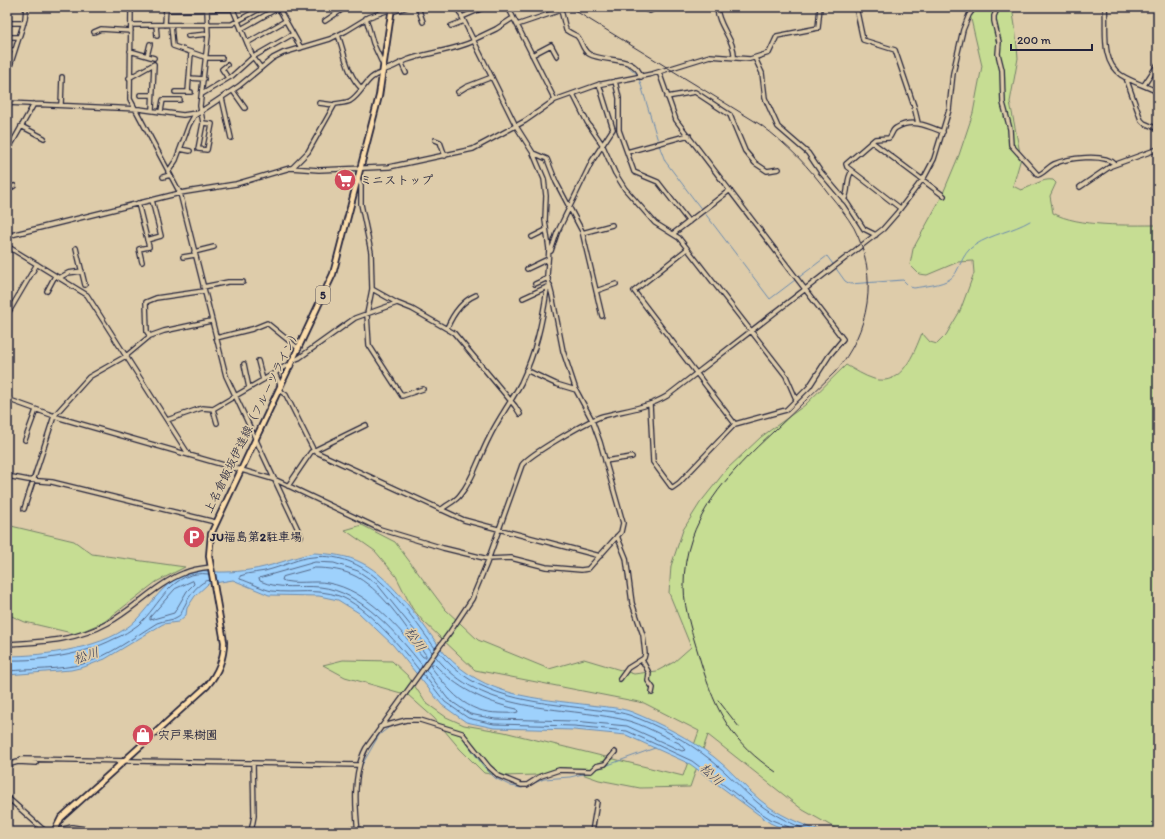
<svg xmlns="http://www.w3.org/2000/svg" width="1165" height="839" font-family="Itim,'Klee One',sans-serif">
<style>
.built{fill:#d8cec2}
.green{fill:#c6dd93;stroke:#748067}
.water{fill:#9ed1fc;stroke:#6c8baf}
.lines{fill:none;stroke-linecap:round;stroke-linejoin:round}
.shore{stroke:#546888;stroke-width:1}
.stream{stroke:#6c8baf;stroke-width:1}
.minor-casing{stroke:#22223b;stroke-width:6}
.major-casing{stroke:#22223b;stroke-width:8}
.minor{stroke:#deccaa;stroke-width:3.5}
.major{stroke:#fbddab;stroke-width:4.5}
.rail{stroke:#22223b;stroke-width:1}
.labels{text-anchor:middle;stroke-width:3.5;stroke-linejoin:round;paint-order:stroke}
.shield{fill:#deccaa;stroke:#5a555c;stroke-width:1}
.shield-label{font-size:11px;font-weight:bold;fill:#22223b}
.poi-label{font-size:12px;font-weight:bold;fill:#22223b;stroke:#deccaa;text-anchor:start}
.street-label{font-size:12px;fill:#22223b;stroke:#deccaa}
.water-label{font-size:13px;font-style:italic;fill:#353c58;stroke:#deccaa}
</style>
<rect width="100%" height="100%" fill="#deccaa"/>
<filter id="ink" filterUnits="userSpaceOnUse"><feTurbulence type="fractalNoise" baseFrequency=".025" numOctaves="2"/><feDisplacementMap in="SourceGraphic" scale="8" xChannelSelector="R" yChannelSelector="G"/><feConvolveMatrix kernelMatrix="1 2 1 2 8 2 1 2 1" color-interpolation-filters="sRGB"/></filter>
<g filter="url(#ink)">
<!-- built -->
<path class="built" d="M355,170L356,173L352,192L343,190L338,171Z"/>
<!-- green -->
<path class="green" d="M976,7H1012L1015,26L1018,58L1010,102L1021,158L1013,186L1021,190C1032,187 1042,178 1053,180L1056,183L1050,196L1053,213C1078,227 1129,225 1158,225V832H842L803,810L708,735L690,787L640,788L599,780L565,768L535,775L503,776L484,773L460,749L434,718L408,695L345,677L323,665L343,660L392,661L408,676L426,703L446,717L464,725L504,732L683,776L699,731L644,703L475,670L423,621L412,608L396,576L375,551L345,530L362,525L395,542L445,609L478,640L549,669L584,659L634,674L657,671L674,662L691,647L669,593L671,566L683,530L700,503L727,469L761,437L805,405L846,365C855,370 864,376 874,379C902,387 914,353 922,333L930,342L937,344L946,335L960,311L974,273L973,261L958,262L927,275L919,274L910,265L913,249L941,198L959,155L973,113L982,66L970,15Z
M7,525L74,541L92,554L185,567L156,582L104,622L76,634L25,622L7,614Z"/>
<!-- water -->
<path class="water" d="M314,553C330,554 347,555 362,563C392,577 424,627 445,654C486,697 534,698 590,705C603,707 619,707 632,712C661,724 689,738 714,757C731,770 744,787 760,800C778,815 801,824 822,832H791L770,823L690,764L626,735L574,730L494,728L466,722L442,705L393,645L359,613L338,600L319,596L269,595L233,580L208,584L195,596L187,608L186,615L178,622L163,624L105,659L84,667L71,670L7,675V656C44,656 109,648 136,620C152,604 162,584 184,574C198,567 211,573 225,572C233,572 242,571 249,570C272,567 292,557 314,553Z"/>
<g class="lines">
<!-- shore -->
<path class="shore" d="M315,568C329,568 344,570 357,577C386,594 406,628 426,655V657H423C398,628 368,590 328,583C315,580 293,585 282,580L283,577Z
M193,581L194,584L187,591L174,613L150,620V617L175,589Z
M439,652C475,699 536,702 590,709C603,711 617,711 629,715C658,725 687,741 711,760C728,773 742,790 758,803C774,816 793,824 811,832
M7,660C42,661 83,655 114,639C122,636 131,630 138,625C161,605 171,569 209,574
M431,664H434C457,688 484,702 517,709L518,712C513,714 505,713 500,713C465,713 450,691 431,667Z
M422,665C398,635 361,591 320,587C299,585 280,590 260,581L259,578L315,562L334,563L358,571L377,584L432,652
M419,670C402,648 365,605 339,596C317,588 294,594 272,591C262,589 250,582 240,579V576C249,572 262,573 272,569C286,565 299,558 313,557C371,550 405,609 435,648
M426,670L448,699L470,714L495,719L574,721L627,726L682,751L685,750L679,743C662,736 643,724 625,720C560,705 482,715 436,657
M7,671C32,669 59,670 83,664C109,656 134,637 157,623C164,620 172,621 177,617C183,614 182,609 185,605C189,596 199,581 210,580
M423,674L445,702L468,718L494,724L574,726L627,731L692,761L758,811L772,820L789,827L791,832"/>
<!-- stream -->
<path class="stream" d="M567,33L577,38L581,47
M627,65L638,75L658,141
M659,145L665,161L702,210
M704,212L770,299L795,280
M798,278L827,256L845,281L850,284L903,280L910,287L914,288C925,286 941,285 950,279C960,273 960,254 975,245C992,234 1013,231 1030,221
M447,730L461,735L484,767L495,778L511,786L522,788L544,779L570,777L587,773
M7,761H15
M362,765L379,735L392,725
M594,770L655,748"/>
<!-- minor casing -->
<g class="minor-casing">
<path id="minor" d="M131,7L130,99L180,193L226,376L301,536
M232,7L253,57L261,68
M278,7L301,48
M418,7L423,22
M508,7L555,100
M609,7H625
M639,7L650,11L657,7
M689,7H696
M717,7C717,25 735,40 734,57
M839,7H843
M856,7L863,40L895,50L914,106L918,123
M998,7L994,16V21L999,42L998,54L1002,70L1003,103L1010,129L1011,145L1038,175C1044,173 1048,167 1054,164C1067,158 1104,153 1115,164
M1105,7C1107,29 1100,61 1121,75C1132,82 1146,86 1158,92
M447,8L449,7
M166,10L233,9
M395,11L407,7
M462,17L485,7
M366,18L373,43L384,67
M325,21L346,7
M7,23H24
M8,23V7
M131,25L232,24L263,7
M156,25L157,36
M165,25L166,7
M171,25L173,46L205,57
M517,25L561,10L566,30C570,33 573,34 577,36C582,41 582,50 589,54C604,63 636,55 641,77
M451,26L464,21
M241,29L278,8
M94,32L101,29L131,31
M338,35C345,54 347,75 362,89
M188,36L208,34
M7,37H19
M473,40L496,29L513,18
M247,43L285,21
M7,50H15
M130,51L154,58
M532,55L551,45L557,56
M147,56L150,44
M205,58H222
M755,58L762,73L765,98L778,127L808,153L820,171L847,203L864,229L876,235
M401,62L406,73
M227,65L222,69L228,78
M383,70C392,69 399,63 407,60C429,52 453,51 474,41
M7,75L25,19L26,7
M129,78L154,64L152,110
M189,78L204,79
M1126,78L1141,120L1144,123L1158,129
M615,81L619,98V130L634,172L658,182L689,222
M1144,85L1158,64
M233,91L245,108
M175,92H191
M188,92L191,53
M458,92L466,87L492,77
M202,94L232,76L253,57L293,34
M573,94L587,122L602,144L615,173L625,189L655,223L679,238L786,376L796,399
M140,95H152
M667,97L695,92L730,115L745,151L755,163L767,171L779,169
M222,98L231,138
M7,103L139,109L183,115L196,113
M319,103L334,105
M61,105L62,77
M161,111L163,100H180
M203,123L212,124L207,150L198,149L203,123L200,106L208,36L207,10
M21,126L44,138
M435,140L440,142L445,156
M872,142L944,196
M180,149L190,151
M7,152L34,104
M627,152L689,135
M533,153L547,159L556,182L582,231L602,316
M292,168L308,152L335,104C340,103 346,103 350,101C364,92 366,75 383,73
M168,172L176,160L189,125L194,116L239,86L273,58L283,53L330,39L346,31L369,17L389,10
M163,177L170,175
M358,179L361,185V204L371,252L372,289L367,314L369,345L402,396L423,389
M7,186L11,188L14,186
M1080,187L1111,166L1158,149
M844,200C850,191 845,180 852,171
M138,203L149,247L139,249L142,262
M900,208L847,167L846,164L875,139L889,138C892,135 892,130 896,128C912,118 928,126 943,132
M582,233L612,225
M674,233L730,190
M7,236L180,193L236,184L290,168L319,170L389,167L473,149L525,121L555,100L597,85L652,74L710,56L750,59L769,53L777,36L818,28L820,7
M532,237L546,230
M147,240L161,236L152,200
M7,246L87,295L189,455
M76,248L85,285
M687,249L634,291L735,424
M194,252L214,247
M549,252L551,251L557,233L592,161L613,129L599,84
M183,257L195,255
M527,269L548,259
M59,278L68,273L82,271
M535,284L548,278
M203,287L228,282H243
M372,289L397,303
M47,291L55,276
M204,291L156,298L146,302L147,332L150,336L164,331L211,321
M596,291L616,284
M523,298L547,287
M7,315L37,264
M447,328C453,314 462,301 476,295
M216,338L252,329L267,323L299,349
M294,360L299,358L355,318L397,303L412,309L454,333L515,406L520,414
M258,361L263,380
M244,364L249,388
M526,370L556,384L576,390
M275,373L287,365L291,366
M279,390L286,395L314,451L464,520L600,556
M7,399L60,418L276,480L380,529L443,548L488,559L511,558L546,567L581,570L588,569L621,532L623,523L600,442L592,420L576,390L563,351L552,295L547,276L549,249L545,220L546,196L544,179L533,153L516,126L457,7
M650,404L653,462L672,488L679,483L735,424L786,410L809,387L829,356L843,339L676,120L659,72
M167,420L202,408L213,409
M217,423L213,409L273,374L275,373L281,387
M25,440L36,410
M605,461L632,457
M7,476L28,480L52,482L215,522
M288,486L311,452L366,425
M24,509L54,416L89,377L126,356L150,336
M441,510C447,504 455,502 460,495C474,478 479,457 489,438C498,419 511,402 521,383C536,351 542,324 547,289L550,285
M617,536L626,558L632,603L643,635L645,654L644,658L628,668L620,679
M7,644C42,642 76,641 108,623C134,609 156,584 184,573C193,569 202,568 211,567
M642,660L649,673L648,681L653,688L652,693
M380,727L406,720H420L462,733L489,767L499,776L521,785H527L541,776L559,770L591,771L596,766L605,764L615,752
M18,762L21,759L358,765
M7,765L18,762L36,763
M7,797L46,832
M54,831L72,827L104,832
M332,831L358,828
M35,832L43,829
M251,832L254,816L253,763
M358,832C355,805 353,772 366,748L450,632L472,599L487,563L522,465C530,454 589,420 603,416C625,410 647,408 667,396L883,229L897,213L925,176L934,159L949,110L953,73L963,30L969,15L975,7
M592,832L597,802"/>
</g>
<!-- major casing -->
<g class="major-casing">
<path id="major" d="M54,832L61,818L207,686C218,673 224,659 224,642L209,556L211,534L333,274L379,96L392,7"/>
</g>
<!-- minor -->
<use href="#minor" class="minor"/>
<!-- major -->
<use href="#major" class="major"/>
<!-- rail -->
<path class="rail" d="M569,7L761,125C788,145 809,167 829,194C838,205 847,216 854,228C879,276 870,332 835,372C815,392 794,411 774,431C729,473 683,520 684,586C684,612 694,638 701,663C716,712 732,743 776,772
M718,700L739,727"/>
</g>
</g>
<!-- icons -->
<defs>
<g id="supermarket-disc" transform="scale(1.15)"><circle r="9.5" fill="#d1495b" stroke="#deccaa"/><path d="M-6-5.5h2.5l.6 2H6L4.5 2H-2.5L-4.4-4H-6ZM-1.5 3.2a1.3 1.3 0 1 0 .1 0ZM3 3.2a1.3 1.3 0 1 0 .1 0Z" fill="#fff"/></g>
<g id="parking-disc" transform="scale(1.15)"><circle r="9.5" fill="#d1495b" stroke="#deccaa"/><path d="M-3.5-5.5H1a3.5 3.5 0 0 1 0 7H-1V5.5H-3.5ZM-1-3.4V-.6H.8a1.4 1.4 0 0 0 0-2.8Z" fill="#fff"/></g>
<g id="shop-disc" transform="scale(1.15)"><circle r="9.5" fill="#d1495b" stroke="#deccaa"/><path d="M-5-2.5h2.3a2.7 3.5 0 0 1 5.4 0H5L5.5 6h-11ZM-1.5-2.5h3a1.5 2.3 0 0 0-3 0Z" fill="#fff"/></g>
</defs>
<g fill-rule="evenodd">
<use href="#supermarket-disc" x="345" y="180"/>
<use href="#parking-disc" x="194" y="537"/>
<use href="#shop-disc" x="143" y="735"/>
</g>
<g class="labels">
<!-- shield labels -->
<rect class="shield" x="316" y="286" width="14" height="18" rx="3"/>
<g class="shield-label">
<text x="323" y="299">5</text>
</g>
<!-- poi labels -->
<g class="poi-label">
<text x="360" y="184">ミニストップ</text>
<text x="210" y="541">JU福島第2駐車場</text>
<text x="158" y="739">宍戸果樹園</text>
</g>
<!-- street labels -->
<g class="street-label">
<text transform="translate(252 421) rotate(-64)" y="4">上名倉飯坂伊達線（フルーツライン）</text>
</g>
<!-- water labels -->
<g class="water-label">
<text transform="translate(416 639) rotate(56)" y="5">松川</text>
<text transform="translate(86 655) rotate(-18)" y="5">松川</text>
<text transform="translate(712 774) rotate(44)" y="5">松川</text>
</g>
</g>
<!-- margin -->
<rect width="1165" height="839" fill="none" stroke="#deccaa" stroke-width="24"/>
<rect x="12" y="12" width="1141" height="815" fill="none" stroke="#22223b" stroke-width="1.5" filter="url(#ink)"/>
<!-- scale -->
<path d="M1011 44v6h81v-6" fill="none" stroke="#22223b" stroke-width="2"/>
<text x="1017" y="44" font-size="12" fill="#22223b" stroke="#deccaa" stroke-width="3" paint-order="stroke">200 m</text>
</svg>
